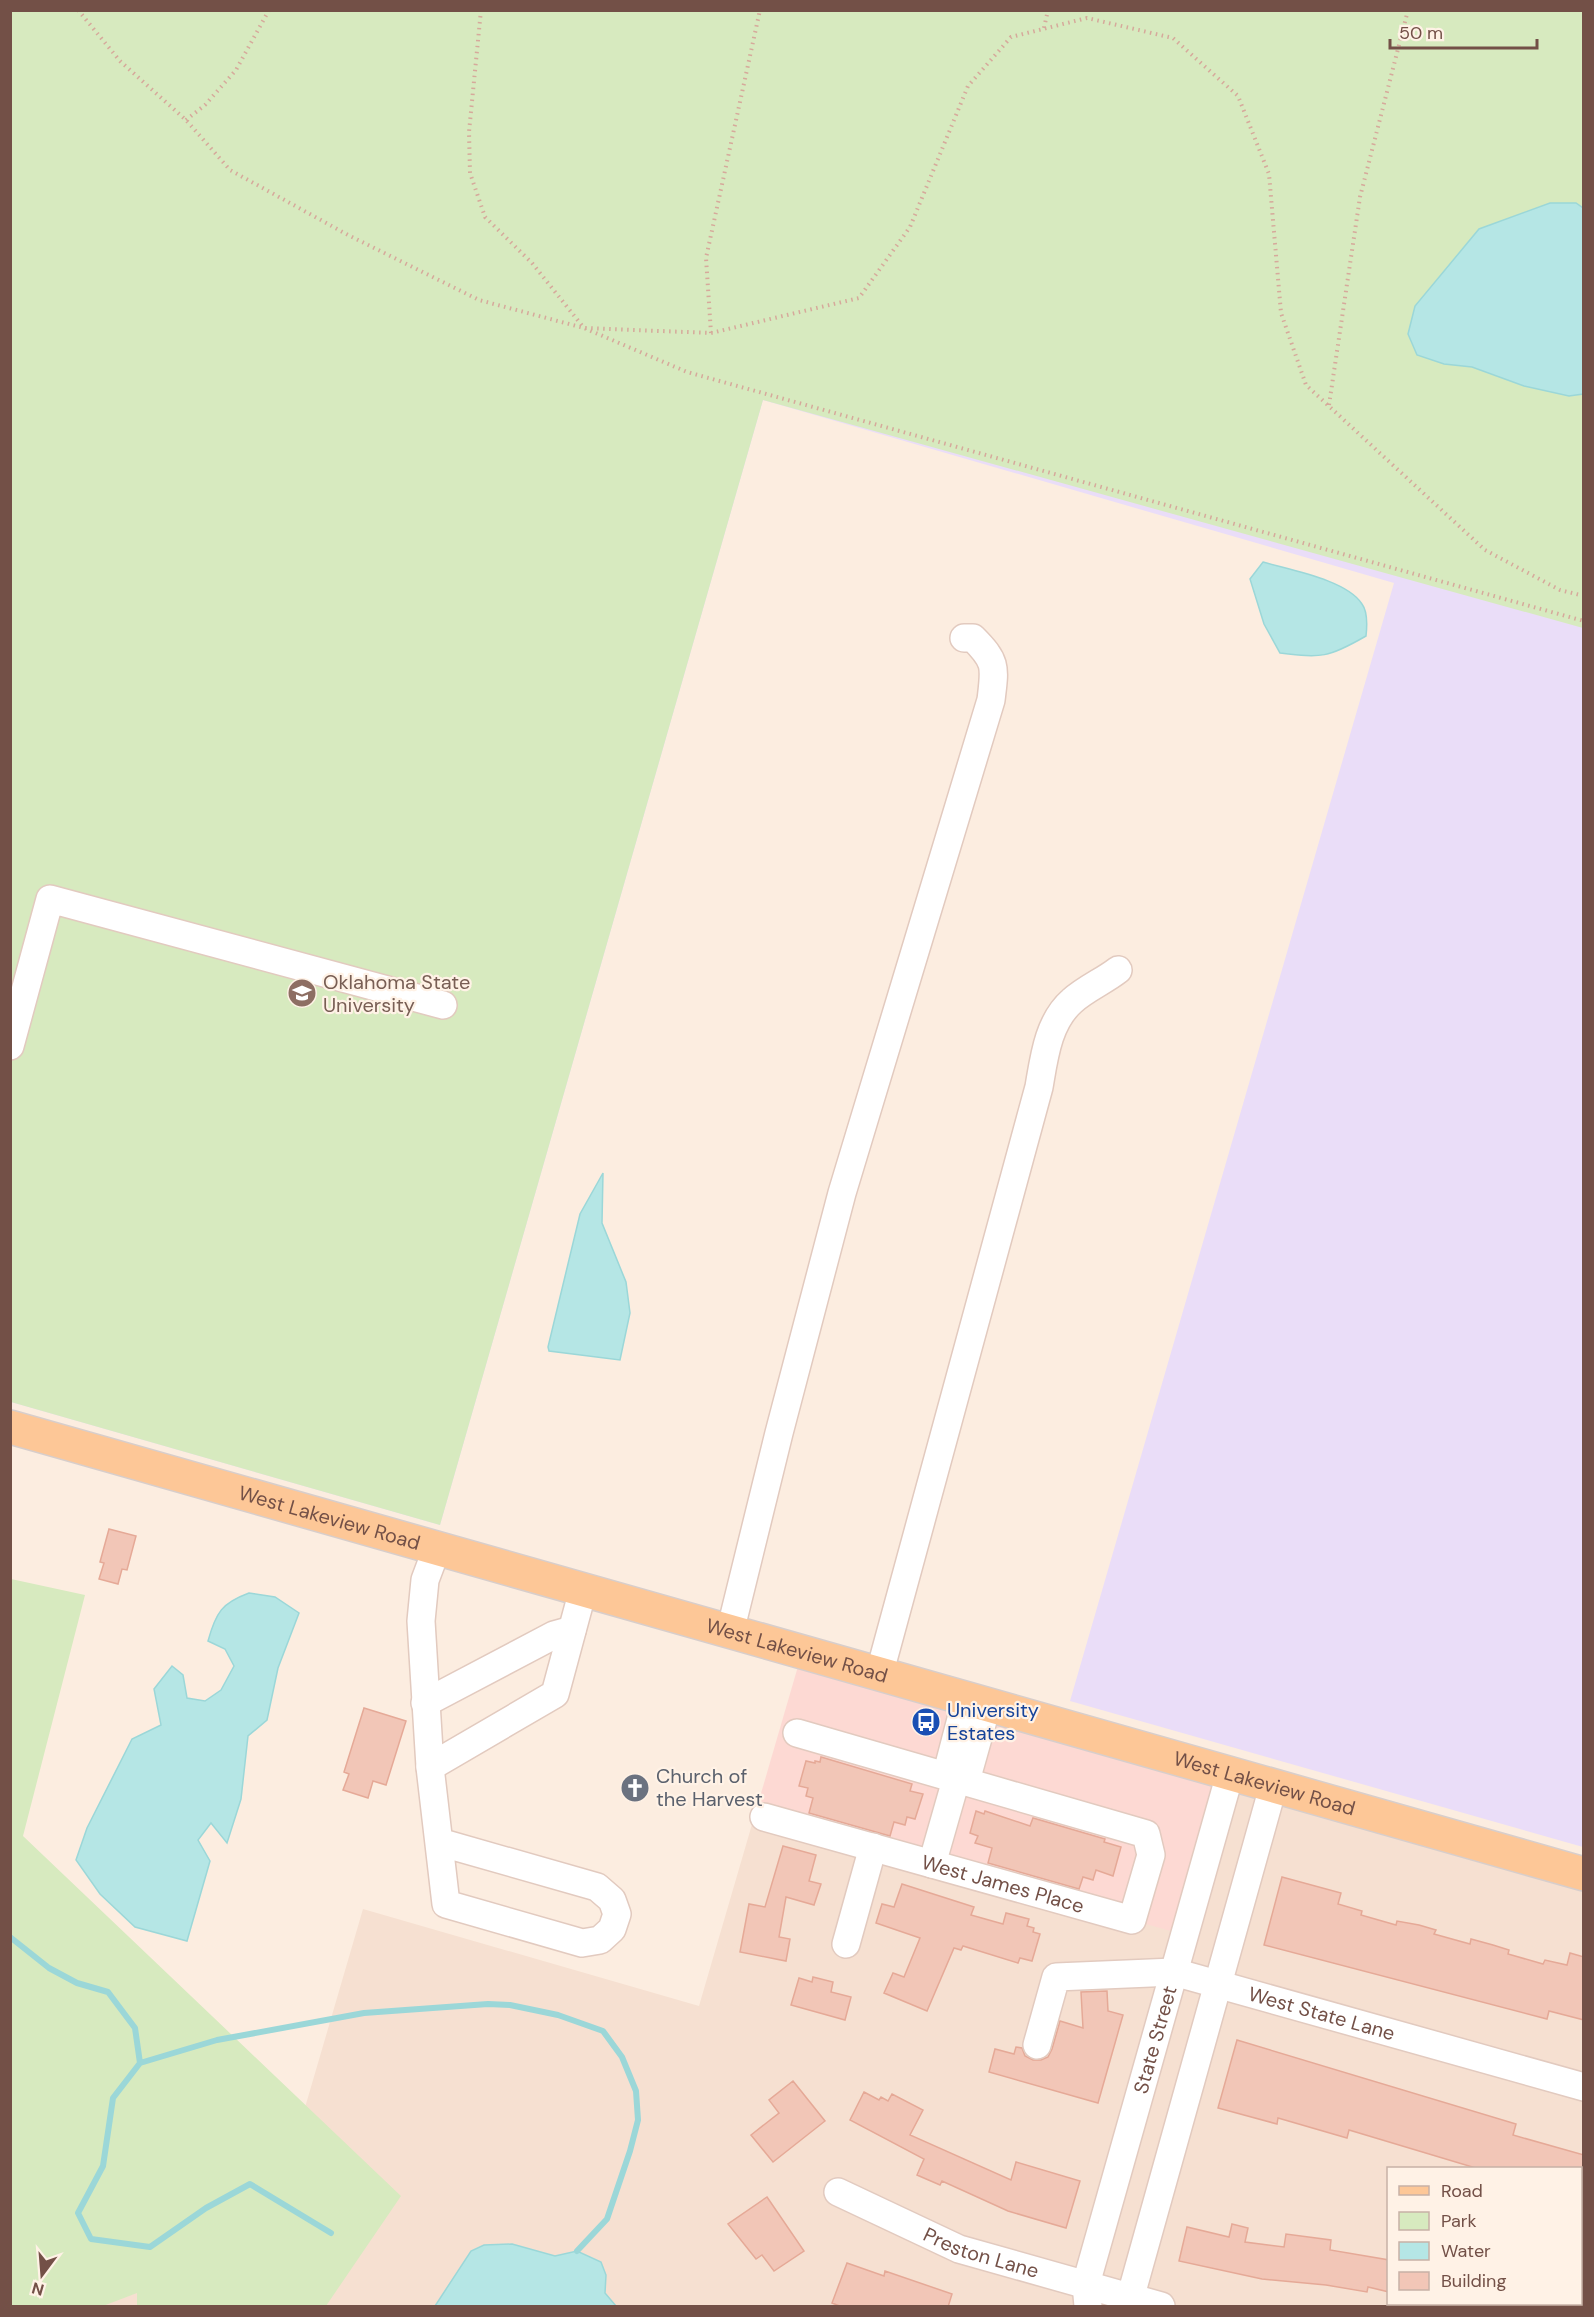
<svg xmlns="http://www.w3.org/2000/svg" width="1594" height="2317" font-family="'DM Sans',sans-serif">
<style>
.residential{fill:#f6e0d1;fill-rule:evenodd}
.commercial{fill:#fdd9d3}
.education{fill:#eaddf8}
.green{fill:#d7eabf}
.water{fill:#b5e6e5;stroke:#9bd7d8;stroke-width:1.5}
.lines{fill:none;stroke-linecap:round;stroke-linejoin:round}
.stream{stroke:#9bd7d8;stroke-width:6}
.building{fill:#f2c6b7;stroke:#e5a997;stroke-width:1.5}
.minor-casing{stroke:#e2cabf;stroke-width:30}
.major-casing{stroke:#d8cecb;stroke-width:36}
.path{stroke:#d6a99b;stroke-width:4;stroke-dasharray:1.5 4.5;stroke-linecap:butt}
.minor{stroke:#fff;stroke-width:27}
.major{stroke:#fdc797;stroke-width:33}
.labels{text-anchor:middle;stroke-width:4.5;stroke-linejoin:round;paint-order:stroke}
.education-label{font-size:20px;fill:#785e54;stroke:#fff2e6;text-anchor:start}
.street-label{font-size:20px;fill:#735047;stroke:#fff2e6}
.transit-label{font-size:20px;fill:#164399;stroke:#fff2e6;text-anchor:start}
.worship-label{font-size:20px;fill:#5b616d;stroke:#fff2e6;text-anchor:start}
</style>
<rect width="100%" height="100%" fill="#fcede0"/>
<!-- residential -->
<path class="residential" d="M1229,1778L1583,1877V2306H11L10,2045L299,2128L363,1909L699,2006L755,1814ZM1388,2168H1580V2304H1388Z"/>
<!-- commercial -->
<path class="commercial" d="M801,1656L1229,1778L1185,1935L755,1814Z"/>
<!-- education -->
<path class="education" d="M10,11H1583V1847L1070,1701L1394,583L763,400L440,1525L11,1402Z"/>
<!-- green -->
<path class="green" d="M10,11H1583V628L763,400L440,1525L11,1402Z
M11,1579L85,1595L23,1836L401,2196L326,2306H137V2293L103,2306H11Z"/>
<!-- water -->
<path class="water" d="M1550,203H1576L1583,208V394L1569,396L1524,386L1472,367L1444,364L1417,355L1408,334L1415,306L1479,229Z
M1263,562C1290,570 1347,580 1362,604C1368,612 1367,627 1366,636C1328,658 1322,658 1280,653L1264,624L1250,579Z
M603,1173L602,1223L626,1282L630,1313L620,1360L549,1351L548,1347L580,1214Z
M249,1593L275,1597L299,1613L278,1668L267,1720L248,1736L241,1799L227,1843L211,1823L198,1840L210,1861L187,1941L135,1927L100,1894L76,1860L87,1828L132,1739L161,1725L154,1689L172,1666L183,1675L187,1698L205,1701L221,1690L234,1666L225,1649L208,1641C216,1612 222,1603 249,1593Z
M512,2244L555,2256L577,2251L601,2262L606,2275L605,2293L616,2306H435L471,2251L484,2245Z"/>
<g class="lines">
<!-- stream -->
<path class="stream" d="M10,1937L49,1968L77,1983L108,1992L135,2028L140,2063
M331,2233L250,2184L206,2208L150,2247L91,2239L78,2213L103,2166L113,2098L140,2063L217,2040L364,2013L488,2004L510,2005L558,2015L603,2031L622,2057L636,2091L638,2120L630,2151L607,2219L577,2251"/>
</g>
<!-- building -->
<path class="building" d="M109,1529L136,1536L127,1570L122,1569L118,1584L99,1579L104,1563L100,1562Z
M364,1708L406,1721L386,1785L373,1781L368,1798L343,1790L349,1774L344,1772Z
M821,1757L912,1784L910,1791L923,1794L915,1819L907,1817L905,1825L894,1822L890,1836L809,1813L813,1798L806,1796L808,1788L799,1786L806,1761L815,1763V1761L820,1762Z
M976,1811L984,1814L985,1811L1030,1826L1033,1818L1105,1839L1104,1842L1121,1847L1113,1876L1096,1870L1093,1880L1083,1877L1079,1889L988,1863L992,1848L975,1843L978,1836L970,1833Z
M783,1846L816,1855L809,1881L821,1884L814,1905L786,1897L779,1937L790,1939L786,1961L740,1952L749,1904L765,1907Z
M1282,1877L1341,1893L1338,1904L1362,1911L1361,1915L1396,1925L1397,1921L1419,1925L1436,1930L1434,1934L1470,1944L1471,1939L1493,1945L1509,1950L1508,1954L1543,1964L1545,1960L1567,1965L1570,1953L1584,1957V2020L1549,2011L1547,2019L1264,1945Z
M902,1884L974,1907L971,1915L1003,1924L1006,1913L1029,1919L1027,1926L1034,1928L1033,1932L1040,1934L1032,1961L1020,1958L1018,1963L963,1946L961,1950L954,1948L927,2011L884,1993L893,1973L904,1977L920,1938L876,1923L882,1904L894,1907Z
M813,1977L833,1982L831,1992L851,1997L845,2020L791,2005L799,1978L812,1982Z
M1107,1991L1108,2011L1123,2015L1098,2103L989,2072L995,2049L1014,2054L1016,2047L1022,2048L1025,2056L1033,2060H1041L1048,2057L1052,2049L1060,2021L1083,2028L1081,1992Z
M1237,2040L1516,2124L1513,2135L1584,2155V2169H1479L1349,2130L1347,2138L1278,2118L1277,2124L1218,2108Z
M793,2081L825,2121L773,2162L751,2135L779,2113L769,2100Z
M864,2092L879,2100L881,2097L888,2101L892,2094L923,2110L910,2135L1011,2180L1016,2162L1080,2181L1066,2228L1008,2211L942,2181L940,2185L917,2175L924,2159L850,2120Z
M767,2197L804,2251L774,2271L762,2255L756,2259L728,2224Z
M1232,2224L1248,2228L1245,2242L1284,2247L1286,2234L1331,2240L1330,2250L1389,2260V2292L1368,2287L1367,2292L1326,2285L1262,2279L1179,2261L1187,2227L1229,2237Z
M847,2263L884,2276L885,2271L952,2294L948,2307H842L832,2303Z"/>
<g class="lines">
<!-- minor casing -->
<g class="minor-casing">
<g id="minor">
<path d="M10,1046L50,899L443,1005"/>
<path d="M437,1548L425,1580L421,1621L430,1767L446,1904L582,1943L600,1940L612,1929L617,1914L612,1900L597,1887L439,1842"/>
<path d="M730,1632L779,1433L842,1193L991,700C995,667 997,662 973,638H964"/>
<path d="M879,1675L1039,1087C1044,1058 1048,1022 1072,1001C1085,989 1104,981 1118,970"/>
<path d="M425,1703L554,1635L572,1630"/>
<path d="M430,1767L555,1694L583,1590"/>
<path d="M956,1780L949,1765L966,1700"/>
<path id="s1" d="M764,1817L1132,1920L1151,1855L1146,1834L797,1733"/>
<path d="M932,1864L956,1780L969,1770L987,1706"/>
<path d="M846,1944L873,1847"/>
<path id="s2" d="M1037,2045L1056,1977L1174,1972L1584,2087"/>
<path id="s3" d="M838,2192L959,2249L1161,2306"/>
<path id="s4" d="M1088,2306L1086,2284L1230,1774"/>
<path d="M1128,2306L1273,1787"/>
</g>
</g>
<!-- major casing -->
<g class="major-casing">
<g id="major">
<path id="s5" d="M10,1427L1584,1874"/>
</g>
</g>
<!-- path -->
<path class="path" d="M78,10L120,61L186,120L230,170L348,235L479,300L584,328L711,333L859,298L910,227L968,86L1011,37L1087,18L1173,38L1238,96L1269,174L1281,313L1306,385L1485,550L1560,590L1584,596
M481,10L469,132L470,173L485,217L532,263L584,328L687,372L1584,621
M1044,28L1048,10
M186,120L205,105L236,70L269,10
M711,333L706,258L760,10
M1329,405L1360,197L1408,10"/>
<!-- minor -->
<use href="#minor" class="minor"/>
<!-- major -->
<use href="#major" class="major"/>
</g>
<!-- icons -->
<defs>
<g id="university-disc" transform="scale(1.5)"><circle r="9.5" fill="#8d6e63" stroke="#fff2e6"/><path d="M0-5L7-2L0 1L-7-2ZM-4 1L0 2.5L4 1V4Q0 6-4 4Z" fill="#fff"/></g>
<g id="bus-disc" transform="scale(1.5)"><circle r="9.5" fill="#1a4fb4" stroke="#fff2e6"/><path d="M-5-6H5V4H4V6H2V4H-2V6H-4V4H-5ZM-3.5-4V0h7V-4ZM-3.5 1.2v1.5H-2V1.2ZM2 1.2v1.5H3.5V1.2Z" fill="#fff"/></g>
<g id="church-disc" transform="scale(1.5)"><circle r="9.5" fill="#6b7280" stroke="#fff2e6"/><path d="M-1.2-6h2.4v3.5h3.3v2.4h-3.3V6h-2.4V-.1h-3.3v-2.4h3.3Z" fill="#fff"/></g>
</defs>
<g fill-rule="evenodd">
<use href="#university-disc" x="302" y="993"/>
<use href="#bus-disc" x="926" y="1722"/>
<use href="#church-disc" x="635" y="1788"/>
</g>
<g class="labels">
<!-- education labels -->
<g class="education-label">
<text x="323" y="989">Oklahoma State<tspan x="323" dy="23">University</tspan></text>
</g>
<!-- street labels -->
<g class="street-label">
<text dy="7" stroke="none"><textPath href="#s5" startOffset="332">West Lakeview Road</textPath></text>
<text dy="7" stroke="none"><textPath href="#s5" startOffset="818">West Lakeview Road</textPath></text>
<text dy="7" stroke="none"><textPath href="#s5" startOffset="1304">West Lakeview Road</textPath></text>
<text dy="7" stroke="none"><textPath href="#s1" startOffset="248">West James Place</textPath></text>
<text dy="7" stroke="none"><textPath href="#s2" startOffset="342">West State Lane</textPath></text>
<text dy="7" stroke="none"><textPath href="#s4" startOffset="276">State Street</textPath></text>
<text dy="7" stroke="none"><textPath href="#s3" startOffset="156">Preston Lane</textPath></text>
</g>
<!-- transit labels -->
<g class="transit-label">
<text x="947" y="1717">University<tspan x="947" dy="23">Estates</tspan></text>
</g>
<!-- worship labels -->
<g class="worship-label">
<text x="656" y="1783">Church of<tspan x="656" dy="23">the Harvest</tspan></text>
</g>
</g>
<!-- border -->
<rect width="1594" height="2317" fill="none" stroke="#735047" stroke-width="24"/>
<!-- legend -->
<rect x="1387" y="2167" width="195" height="138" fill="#fff2e6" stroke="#c7b1a6" stroke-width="1.5"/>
<rect x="1399" y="2186" width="30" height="9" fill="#fdc797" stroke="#c7b1a6" stroke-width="1.5"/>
<text x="1441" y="2197" font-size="18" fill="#735047">Road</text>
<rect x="1399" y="2212" width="30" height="18" fill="#d7eabf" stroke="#c7b1a6" stroke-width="1.5"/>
<text x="1441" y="2227" font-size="18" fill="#735047">Park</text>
<rect x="1399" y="2242" width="30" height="18" fill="#b5e6e5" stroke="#c7b1a6" stroke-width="1.5"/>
<text x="1441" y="2257" font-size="18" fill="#735047">Water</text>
<rect x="1399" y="2272" width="30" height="18" fill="#f2c6b7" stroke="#c7b1a6" stroke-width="1.5"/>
<text x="1441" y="2287" font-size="18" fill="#735047">Building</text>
<!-- north arrow -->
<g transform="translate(42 2275) rotate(196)" stroke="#fff2e6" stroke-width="4.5" paint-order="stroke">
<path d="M0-4.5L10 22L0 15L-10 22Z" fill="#735047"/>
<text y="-9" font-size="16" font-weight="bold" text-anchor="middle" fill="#735047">N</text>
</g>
<!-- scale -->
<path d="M1390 39v9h147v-9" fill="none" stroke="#735047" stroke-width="3"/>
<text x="1399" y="39" font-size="18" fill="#735047" stroke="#fff2e6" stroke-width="4.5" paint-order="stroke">50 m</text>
</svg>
